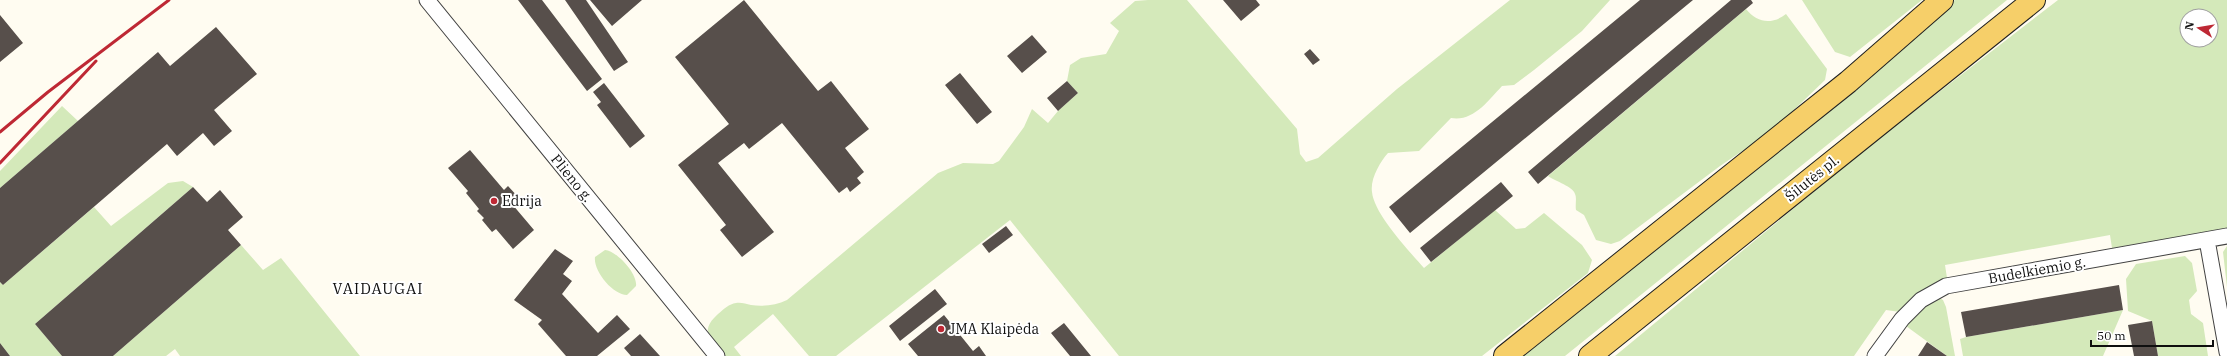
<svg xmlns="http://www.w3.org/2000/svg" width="2227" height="356" font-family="'IBM Plex Serif',serif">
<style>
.green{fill:#d4e9ba;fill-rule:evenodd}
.building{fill:#574f4b}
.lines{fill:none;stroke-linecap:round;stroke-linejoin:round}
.minor-casing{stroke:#424242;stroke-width:17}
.primary-casing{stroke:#202020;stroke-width:24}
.minor{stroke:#fff;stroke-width:15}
.primary{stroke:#f6cf69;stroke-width:22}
.rail{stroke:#be2834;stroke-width:3}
.poi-dot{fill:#be2834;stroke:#fff;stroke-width:1.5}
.labels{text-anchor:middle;stroke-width:4;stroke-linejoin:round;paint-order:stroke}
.street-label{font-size:14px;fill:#0f0f0f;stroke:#fff}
.poi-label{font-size:14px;fill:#0f0f0f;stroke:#fff;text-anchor:start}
.neighbourhood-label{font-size:15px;letter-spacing:1px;fill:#0f0f0f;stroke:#fff}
</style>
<rect width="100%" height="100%" fill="#fffcf1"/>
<!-- green -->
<path class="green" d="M1148,0H1187L1297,129L1300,154L1306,162L1318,158L1397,89L1510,0H1610L1582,31L1534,70L1514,85L1502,86C1488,101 1473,122 1451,118L1419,151L1388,153C1380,162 1370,179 1372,192C1374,214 1409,251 1424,268L1495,210L1516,229L1525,228L1544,213L1582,245L1592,260L1588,273L1482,356H1119L1010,220L836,356H809L773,314L734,347L741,356H724C710,340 699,331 718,314C724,309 729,304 736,303C741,302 746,304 751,305C764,307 776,305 787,300L938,173L963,163L993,164L999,161L1024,127L1032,109L1048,123L1058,111L1078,93L1067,81L1070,65L1081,58L1106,54L1119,31L1110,23L1135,1Z
M1802,0H1922L1850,57L1835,52Z
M1955,0H2007L1565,356H1520L1893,53Z
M2058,0H2227V229L2112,248L2110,235L1945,265L1947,278L1900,312L1886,310L1854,356H1615L1868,147ZM2187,16H2211V40H2187Z
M1746,9C1757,23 1772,25 1786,14L1827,69L1825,80L1772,131L1720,166L1620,241L1611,244L1596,240L1584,215L1576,210C1575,205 1577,198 1575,194C1574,187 1555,181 1548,176Z
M62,106L78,121L0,188V171Z
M183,181L193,187L35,324L62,356H10L0,343V282L3,285L94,207L111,226L168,183Z
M241,245L263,270L281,258L360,356H180L175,349L166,356H113Z
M2227,246V287L2223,252Z
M605,250C617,251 638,274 636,286L627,295C613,295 593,271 595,257Z
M2185,256L2192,263L2197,291L2189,300L2191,314L2203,323L2208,356H2158L2152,321L2128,311L2126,279L2136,264Z
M1936,296L1943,300L1946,307L1955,356H1947L1906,326Z
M2123,310L2103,356H1963L1960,339L1966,337Z"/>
<!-- building -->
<path class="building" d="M518,0H542L602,79L587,91Z
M565,0H586L628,62L614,71Z
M590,0H642L612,26Z
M744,0L818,91L831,81L869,129L845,148L864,172L857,178L861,183L850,192L847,187L839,193L782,123L749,149L744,143L718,163L774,232L742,257L720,230L726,225L678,165L729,124L675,57Z
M1223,0H1256L1260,5L1241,21Z
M1640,0H1693L1410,233L1389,207Z
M1731,0H1751L1753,3L1538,184L1528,172Z
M0,15L23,43L0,62Z
M216,27L257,74L214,110L232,131L214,146L203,133L177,156L167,144L3,285L0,282V188L158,52L170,66Z
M1032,35L1047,52L1022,73L1007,56Z
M1310,49L1320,60L1313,65L1304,54Z
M960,73L992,112L977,124L945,85Z
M1067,81L1078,93L1058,111L1047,98Z
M604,83L645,136L630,148L597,105L601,102L593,92Z
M470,150L504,190L508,186L519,198L512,204L534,230L513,249L496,229L492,232L482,220L484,218L477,211L479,209L466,193L468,191L448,168Z
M1501,182L1513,196L1431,262L1420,248Z
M193,187L207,202L220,190L243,217L228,230L241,245L113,356H62L35,324Z
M1006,226L1013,235L989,253L982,244Z
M555,249L573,261L563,274L572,281L562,294L598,333L617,315L630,329L597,356H566L538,324L542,320L514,300Z
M2119,285L2123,310L1966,337L1961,312Z
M935,289L947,304L900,341L889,326Z
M944,315L973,351L979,346L986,356H918L908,344Z
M2152,321L2158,356H2134L2128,325Z
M1064,323L1091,356H1070L1051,333Z
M640,334L660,356H631L624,348Z
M1927,342L1947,356H1918Z
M0,343L10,356H0Z"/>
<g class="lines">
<!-- minor casing -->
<g class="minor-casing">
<path id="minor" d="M427,0L717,356
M2207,240L2227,352
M1875,356L1902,319L1921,300L1946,286L2227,236"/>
</g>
<!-- primary casing -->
<g class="primary-casing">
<path id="primary" d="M1505,356L1848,82L1942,0
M1590,356L2034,0"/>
</g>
<!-- minor -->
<use href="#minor" class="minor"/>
<!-- primary -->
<use href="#primary" class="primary"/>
<!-- rail -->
<path class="rail" d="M0,132L48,92L169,0
M0,163L96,61"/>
</g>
<!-- markers -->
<g class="poi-dot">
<circle cx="494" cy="201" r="4"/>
<circle cx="941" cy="329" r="4"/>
</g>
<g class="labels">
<!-- street labels -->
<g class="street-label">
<text transform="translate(572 178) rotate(51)" y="5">Plieno g.</text>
<text transform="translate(1812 178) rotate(-39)" y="5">Šilutės pl.</text>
<text transform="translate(2037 270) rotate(-10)" y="5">Budelkiemio g.</text>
</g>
<!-- poi labels -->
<g class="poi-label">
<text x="502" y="206">Edrija</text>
<text x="949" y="334">JMA Klaipėda</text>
</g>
<!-- neighbourhood labels -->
<g class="neighbourhood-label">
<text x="378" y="294">VAIDAUGAI</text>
</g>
</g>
<!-- north arrow -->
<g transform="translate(2199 28) rotate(282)"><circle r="19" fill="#ffffff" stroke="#9f9f9f"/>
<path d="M0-3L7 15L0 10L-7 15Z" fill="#be2834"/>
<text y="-6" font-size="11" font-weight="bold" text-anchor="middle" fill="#0f0f0f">N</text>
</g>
<!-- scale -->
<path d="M2091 340v6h122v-6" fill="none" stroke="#0f0f0f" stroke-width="2"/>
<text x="2097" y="340" font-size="12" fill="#0f0f0f" stroke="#ffffff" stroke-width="3" paint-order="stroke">50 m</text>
</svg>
